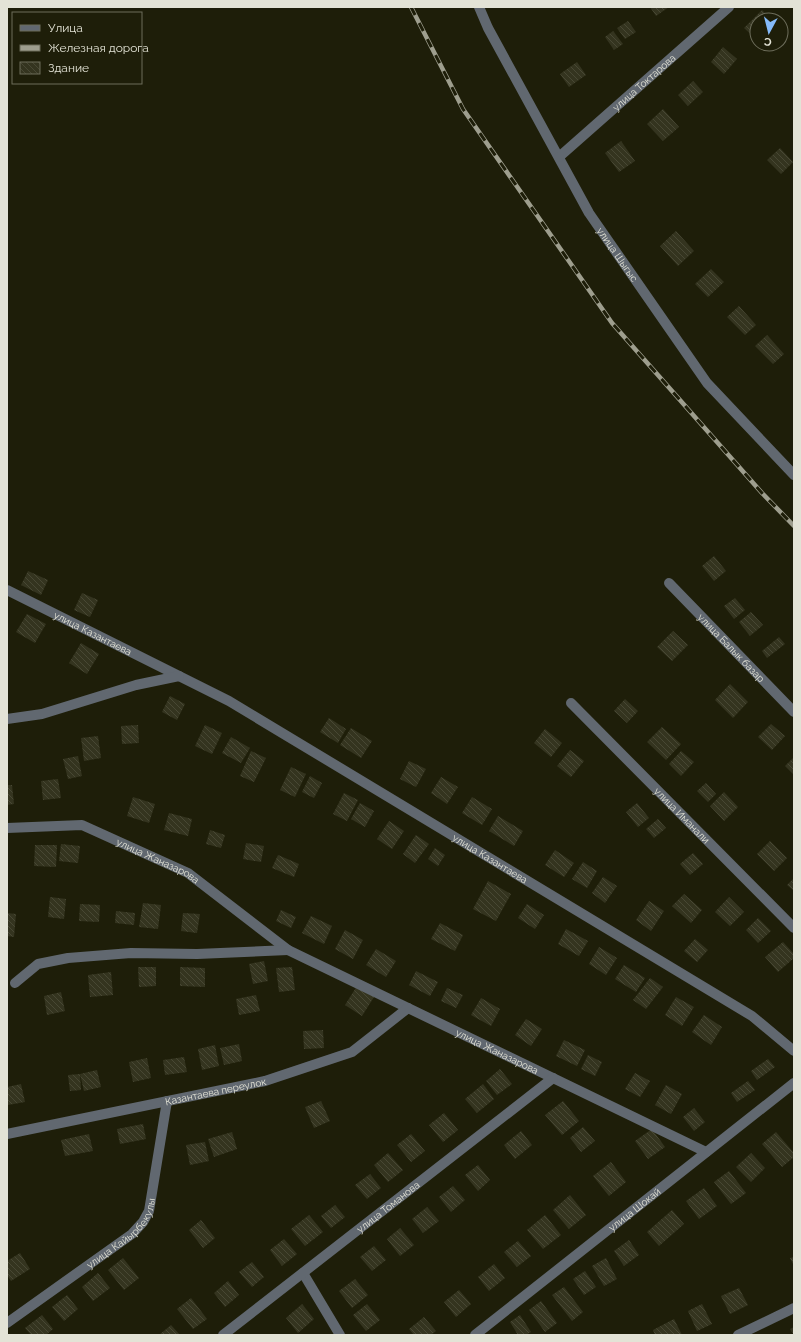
<svg xmlns="http://www.w3.org/2000/svg" width="801" height="1342" font-family="Raleway,sans-serif">
<style>
.building{fill:url(#building-back-hatch)}
.lines{fill:none;stroke-linecap:round;stroke-linejoin:round}
.minor{stroke:#616870;stroke-width:10}
.rail-casing{stroke:#9e9e8e;stroke-width:4.5}
.rail{stroke:#1e1e09;stroke-width:3;stroke-dasharray:9;stroke-linecap:butt}
.labels{text-anchor:middle;stroke-width:3.5;stroke-linejoin:round;paint-order:stroke}
.street-label{font-size:10px;fill:#e3e3d6;stroke:#1e1e09}
</style>
<defs>
<pattern id="building-back-hatch" width="6" height="6" patternUnits="userSpaceOnUse"><rect width="6" height="6" fill="#34341f"/><path d="M-1 5l2 2M0 0l6 6M5-1l2 2" fill="none" stroke="#484834"/></pattern>
</defs>
<rect width="100%" height="100%" fill="#1e1e09"/>
<!-- building -->
<path class="building" d="M650,7H669L656,16Z
M762,10L772,20H757V38L756,39L744,28Z
M628,21L636,32L625,39L617,28Z
M613,31L623,44L614,50L605,37Z
M723,47L737,59L724,74L711,62Z
M577,62L586,75L569,87L560,74Z
M693,81L703,92L688,106L678,95Z
M663,109L679,127L663,141L647,124Z
M621,141L635,161L619,172L605,153Z
M780,148L793,162L781,174L767,160Z
M676,231L694,251L678,266L660,246Z
M711,269L724,282L708,297L695,284Z
M739,306L756,325L745,335L727,317Z
M767,335L784,354L773,364L755,346Z
M714,556L726,571L714,581L702,566Z
M28,571L48,580L41,595L21,585Z
M82,593L98,600L90,617L74,610Z
M735,598L745,610L734,619L724,606Z
M751,612L763,625L750,636L739,622Z
M27,614L46,624L35,643L16,632Z
M673,631L688,645L672,661L657,647Z
M779,637L785,644L767,658L762,651Z
M81,643L99,654L87,674L69,663Z
M730,684L748,702L733,718L715,700Z
M170,696L185,704L177,720L162,712Z
M625,699L638,711L627,723L614,711Z
M329,718L346,729L338,743L320,732Z
M771,724L785,736L772,750L758,737Z
M138,725L139,743L122,744L121,726Z
M205,725L222,733L212,754L195,746Z
M662,727L681,744L666,760L647,742Z
M351,728L372,741L361,758L340,745Z
M545,729L562,743L551,757L534,743Z
M98,736L101,758L84,761L81,738Z
M231,737L250,748L241,763L222,753Z
M570,750L584,761L571,777L557,766Z
M251,751L266,758L254,782L240,776Z
M681,751L694,762L681,776L669,764Z
M78,756L82,776L68,779L63,759Z
M794,757V775L785,766Z
M409,761L426,769L416,787L400,779Z
M291,767L306,774L295,797L280,790Z
M310,776L322,783L314,798L302,792Z
M441,777L458,787L447,804L431,793Z
M58,779L61,798L43,800L41,781Z
M706,783L716,794L708,802L697,791Z
M7,785H12L14,804L7,805Z
M724,792L738,807L724,821L710,806Z
M344,793L358,800L347,821L333,814Z
M133,797L155,804L149,823L127,816Z
M472,797L492,809L482,825L462,813Z
M360,803L374,811L365,827L351,819Z
M637,803L649,818L638,827L626,812Z
M169,813L192,819L188,836L164,830Z
M498,816L523,831L514,846L489,831Z
M658,819L666,828L654,838L646,829Z
M389,821L404,831L392,849L377,839Z
M210,830L225,835L221,848L206,844Z
M416,835L429,844L415,863L403,854Z
M770,841L787,858L774,871L757,854Z
M246,843L264,846L261,862L243,859Z
M61,844L80,846L78,863L59,861Z
M35,845H57L56,867L34,866Z
M435,848L445,855L438,866L428,859Z
M555,850L574,863L564,877L545,865Z
M693,853L703,864L690,875L680,864Z
M278,855L299,864L294,877L272,868Z
M583,862L597,871L587,888L572,879Z
M603,877L617,886L605,903L592,893Z
M794,878V891L787,885Z
M488,881L511,894L496,921L473,909Z
M684,894L702,910L691,923L672,906Z
M50,897L66,899L64,919L48,917Z
M729,897L744,912L730,926L715,912Z
M649,901L664,911L651,931L636,920Z
M143,903L161,905L158,929L139,927Z
M80,904L100,905L99,922L79,921Z
M527,904L544,915L535,929L518,918Z
M281,910L296,917L291,928L276,921Z
M116,911L135,913L134,925L115,923Z
M7,913L16,914L14,937L7,936Z
M183,913L200,914L197,933L181,931Z
M311,916L332,926L324,944L302,933Z
M758,918L771,931L758,943L746,930Z
M440,923L463,935L455,951L431,939Z
M566,929L588,941L579,956L558,944Z
M345,930L363,940L353,959L335,949Z
M695,939L708,950L697,962L684,951Z
M783,942L794,954V958L778,972L765,957Z
M599,947L617,958L606,975L589,964Z
M376,949L396,961L386,977L366,965Z
M264,961L268,981L253,984L249,964Z
M624,965L645,978L636,992L615,979Z
M138,967H156V986L139,987Z
M180,967L205,968V987L180,986Z
M292,967L295,990L279,992L276,968Z
M416,971L438,982L430,996L409,985Z
M111,972L113,995L90,997L88,975Z
M650,978L663,987L646,1009L633,1000Z
M357,986L374,997L362,1016L345,1005Z
M447,988L463,995L456,1008L441,1001Z
M61,992L65,1011L47,1015L44,996Z
M256,995L260,1011L239,1015L236,999Z
M676,997L694,1007L682,1026L665,1015Z
M481,998L500,1009L491,1026L471,1015Z
M704,1015L722,1027L711,1045L692,1032Z
M526,1019L542,1029L531,1046L515,1035Z
M323,1030L324,1048L304,1049L303,1031Z
M564,1040L585,1050L577,1066L556,1056Z
M239,1044L242,1061L224,1065L220,1048Z
M215,1045L219,1066L202,1070L198,1049Z
M588,1055L602,1062L595,1076L581,1069Z
M184,1057L187,1072L165,1075L163,1060Z
M147,1058L151,1078L133,1082L129,1062Z
M768,1059L775,1067L757,1080L751,1071Z
M500,1069L512,1084L497,1095L486,1081Z
M97,1070L101,1087L84,1091L80,1074Z
M635,1073L650,1081L640,1097L625,1089Z
M80,1074L81,1090L70,1091L68,1075Z
M748,1081L755,1090L737,1102L731,1093Z
M21,1084L25,1102L8,1105L7,1087Z
M483,1084L494,1099L477,1113L465,1099Z
M666,1085L682,1094L671,1114L655,1105Z
M321,1101L330,1121L314,1128L305,1107Z
M563,1101L579,1121L562,1135L545,1115Z
M694,1108L705,1122L694,1131L683,1117Z
M444,1113L458,1130L443,1142L429,1125Z
M143,1124L146,1139L120,1144L117,1129Z
M583,1127L595,1141L581,1152L570,1138Z
M652,1129L665,1147L648,1159L635,1141Z
M521,1131L532,1145L515,1159L504,1145Z
M232,1132L237,1149L214,1157L208,1139Z
M776,1132L794,1153V1157L782,1167L762,1144Z
M89,1134L93,1151L65,1156L61,1140Z
M411,1134L425,1151L411,1162L397,1145Z
M205,1142L209,1161L190,1165L186,1145Z
M388,1153L403,1170L388,1182L374,1165Z
M751,1153L765,1168L751,1182L736,1167Z
M611,1162L626,1182L609,1196L593,1176Z
M478,1165L490,1180L478,1191L465,1175Z
M729,1171L746,1193L731,1204L714,1182Z
M370,1174L381,1188L367,1199L355,1185Z
M453,1186L465,1200L451,1212L439,1197Z
M704,1188L717,1206L699,1219L686,1201Z
M570,1195L586,1215L569,1229L553,1210Z
M335,1205L345,1217L331,1228L321,1216Z
M427,1207L439,1221L423,1233L412,1219Z
M672,1210L684,1224L659,1246L647,1232Z
M309,1215L323,1232L305,1246L291,1229Z
M545,1215L561,1235L543,1249L527,1230Z
M201,1220L215,1238L203,1248L189,1230Z
M400,1228L414,1245L400,1256L387,1239Z
M284,1239L297,1254L282,1266L270,1250Z
M629,1240L639,1255L624,1266L614,1251Z
M518,1241L531,1256L517,1267L504,1252Z
M374,1246L386,1260L372,1271L360,1257Z
M20,1253L30,1269L11,1281L7,1275V1261Z
M794,1257V1266L790,1258Z
M123,1258L139,1278L124,1290L108,1270Z
M606,1258L617,1279L604,1286L592,1266Z
M252,1262L264,1277L252,1287L239,1272Z
M494,1264L505,1278L489,1291L478,1277Z
M585,1271L596,1287L584,1295L573,1279Z
M98,1273L110,1288L93,1301L82,1287Z
M355,1279L368,1295L352,1308L339,1291Z
M228,1281L239,1295L225,1307L214,1293Z
M564,1287L583,1312L572,1321L552,1295Z
M739,1288L748,1305L730,1314L721,1296Z
M459,1290L471,1304L456,1317L444,1302Z
M67,1295L78,1309L64,1321L52,1307Z
M191,1298L207,1319L193,1329L177,1309Z
M541,1301L557,1323L545,1332L529,1310Z
M302,1304L314,1319L298,1333L286,1318Z
M367,1304L380,1320L366,1331L353,1315Z
M702,1304L712,1324L697,1331L688,1311Z
M42,1315L53,1329L46,1335H31L25,1328Z
M520,1315L531,1332L526,1335H518L510,1322Z
M424,1317L436,1331L431,1335H414L409,1329Z
M674,1319L682,1335H655L653,1330Z
M171,1325L180,1335H159Z
M794,1327V1335L790,1329Z"/>
<g class="lines">
<!-- minor -->
<g class="minor">
<path id="s1" d="M479,7L488,28L589,213L707,383L794,475"/>
<path id="s2" d="M559,157L729,7"/>
<path id="s3" d="M669,583L794,712"/>
<path id="s4" d="M7,590L229,701L752,1016L794,1051"/>
<path id="s5" d="M571,703L794,928"/>
<path d="M7,719L42,714L136,685L179,676"/>
<path id="s6" d="M7,828L82,825L188,873L288,950L706,1152"/>
<path d="M15,983L38,964L68,958L131,953L197,954L288,950"/>
<path id="s7" d="M7,1134L265,1081L352,1052L408,1008"/>
<path d="M303,1273L340,1335"/>
<path id="s8" d="M7,1323L132,1234L143,1222L149,1211L167,1101"/>
<path id="s9" d="M223,1335L553,1078"/>
<path id="s10" d="M475,1335L794,1083"/>
<path d="M738,1335L794,1308"/>
</g>
<!-- rail casing -->
<g class="rail-casing">
<path id="rail" d="M411,7L463,109L612,323L762,493L794,526"/>
</g>
<!-- rail -->
<use href="#rail" class="rail"/>
</g>
<g class="labels">
<!-- street labels -->
<g class="street-label">
<text dy="4" stroke="none"><textPath href="#s2" startOffset="113">улица Токтарова</textPath></text>
<text dy="4" stroke="none"><textPath href="#s1" startOffset="284">улица Шыгыс</textPath></text>
<text dy="4" stroke="none"><textPath href="#s4" startOffset="96">улица Казантаева</textPath></text>
<text dy="4" stroke="none"><textPath href="#s3" startOffset="90">улица Балык базар</textPath></text>
<text dy="4" stroke="none"><textPath href="#s5" startOffset="158">улица Иманали</textPath></text>
<text dy="4" stroke="none"><textPath href="#s4" startOffset="553">улица Казантаева</textPath></text>
<text dy="4" stroke="none"><textPath href="#s6" startOffset="159">улица Жаназарова</textPath></text>
<text dy="4" stroke="none"><textPath href="#s6" startOffset="550">улица Жаназарова</textPath></text>
<text dy="4" stroke="none"><textPath href="#s7" startOffset="213">Казантаева переулок</textPath></text>
<text dy="4" stroke="none"><textPath href="#s9" startOffset="209">улица Томанова</textPath></text>
<text dy="4" stroke="none"><textPath href="#s10" startOffset="203">улица Шокай</textPath></text>
<text dy="4" stroke="none"><textPath href="#s8" startOffset="147">улица Кайырбекулы</textPath></text>
</g>
</g>
<!-- border -->
<rect width="801" height="1342" fill="none" stroke="#e3e3d6" stroke-width="16"/>
<!-- legend -->
<rect x="12" y="12" width="130" height="72" fill="#1e1e09" stroke="#6d6d5b"/>
<rect x="20" y="25" width="20" height="6" fill="#616870" stroke="#6d6d5b"/>
<text x="48" y="32" font-size="12" fill="#e3e3d6">Улица</text>
<rect x="20" y="45" width="20" height="6" fill="#9e9e8e" stroke="#6d6d5b"/>
<text x="48" y="52" font-size="12" fill="#e3e3d6">Железная дорога</text>
<rect x="20" y="62" width="20" height="12" fill="url(#building-back-hatch)" stroke="#6d6d5b"/>
<text x="48" y="72" font-size="12" fill="#e3e3d6">Здание</text>
<!-- north arrow -->
<g transform="translate(769 32) rotate(187)"><circle r="19" fill="#1e1e09" stroke="#6d6d5b"/>
<path d="M0-3L7 15L0 10L-7 15Z" fill="#85bbfb"/>
<text y="-6" font-size="11" font-weight="bold" text-anchor="middle" fill="#e3e3d6">С</text>
</g>
</svg>
